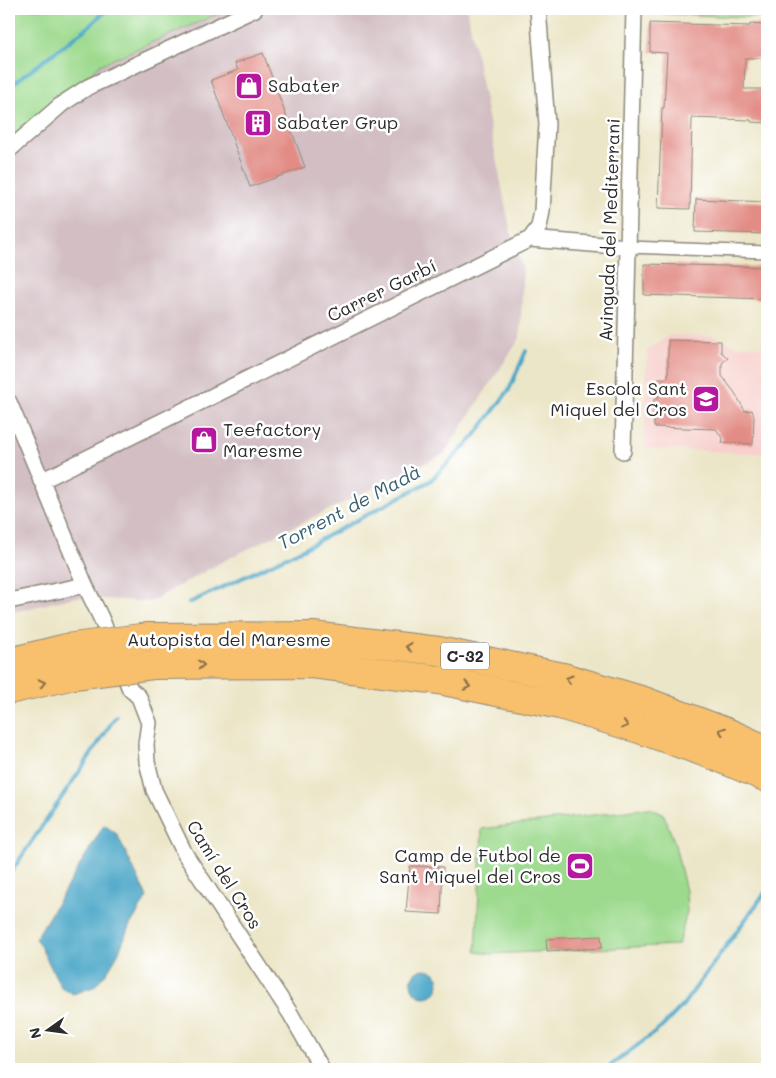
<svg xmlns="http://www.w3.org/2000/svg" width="776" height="1078" font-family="Mali,sans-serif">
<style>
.built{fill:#f7d0cd}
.industrial{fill:#d2bec3}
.green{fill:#9dda8e;stroke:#64825c}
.water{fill:#48a6c7;stroke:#3a6879}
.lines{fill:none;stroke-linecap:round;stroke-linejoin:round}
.stream{stroke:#48a6c7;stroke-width:4}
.building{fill:#e38c85}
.pedestrian-casing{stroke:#8c887a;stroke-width:14}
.minor-casing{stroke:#8c887a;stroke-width:18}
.motorway-casing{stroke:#8c887a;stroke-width:30}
.pedestrian{stroke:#fff;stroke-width:11}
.minor{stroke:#fff;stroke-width:15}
.motorway{stroke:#f8bf6c;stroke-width:28}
.motorway-bridge-casing{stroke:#8c887a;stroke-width:30;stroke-linecap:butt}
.motorway-bridge{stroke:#f8bf6c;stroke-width:28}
.oneway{stroke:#876e48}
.labels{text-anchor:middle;stroke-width:5;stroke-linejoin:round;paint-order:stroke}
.shield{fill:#fff;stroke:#6b6b6b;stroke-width:1}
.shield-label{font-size:16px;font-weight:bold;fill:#2b2b2b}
.poi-label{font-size:18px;fill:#2b2b2b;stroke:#fff;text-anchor:start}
.street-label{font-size:18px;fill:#2b2b2b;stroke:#fff}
.water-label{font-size:19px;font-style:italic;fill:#386271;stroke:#fff}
</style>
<rect width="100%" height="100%" fill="#fff"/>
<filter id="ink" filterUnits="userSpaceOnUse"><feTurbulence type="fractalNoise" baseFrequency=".02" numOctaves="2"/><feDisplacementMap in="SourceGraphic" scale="10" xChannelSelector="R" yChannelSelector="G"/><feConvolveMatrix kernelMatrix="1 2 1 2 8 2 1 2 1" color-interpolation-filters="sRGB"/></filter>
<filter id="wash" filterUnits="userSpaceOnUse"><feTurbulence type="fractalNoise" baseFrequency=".0096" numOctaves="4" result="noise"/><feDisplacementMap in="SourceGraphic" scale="20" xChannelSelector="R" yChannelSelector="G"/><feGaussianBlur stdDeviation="1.12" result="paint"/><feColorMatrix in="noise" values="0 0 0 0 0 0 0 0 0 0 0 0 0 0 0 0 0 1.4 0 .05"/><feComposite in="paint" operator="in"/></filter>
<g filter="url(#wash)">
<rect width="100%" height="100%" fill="#ece6c8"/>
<!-- built -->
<path class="built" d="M669,335L716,336L733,345L761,347L762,342H767V454L644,448L647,351Z"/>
<!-- industrial -->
<path class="industrial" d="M229,9H467L510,229L523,270L520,338L444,454L225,560L150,602L75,597L9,613V139L100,65Z"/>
<!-- green -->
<path class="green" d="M12,9H229L100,65L9,139V11Z
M650,9H767V18L650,13Z
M649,808L663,813L674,841L686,891L687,912L678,945L492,954L476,952L482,829Z"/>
<!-- water -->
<path class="water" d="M104,825L117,834L147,897L129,927L118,954L107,972L94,987L73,994L61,987L36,938Z
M411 983a14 14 0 1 1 28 0a14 14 0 1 1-28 0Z"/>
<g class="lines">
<!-- stream -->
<path class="stream" d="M9,87L88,27L108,9
M189,603L301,550L430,481L473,438L509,390L526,351
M9,875L94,750L116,716
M606,1069L662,1027L683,1005L767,890"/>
</g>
<g id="blocks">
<!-- building -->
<path class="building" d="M650,23L750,26V24L767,25V58H745L744,89H767V123L751,122V120L692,118L690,209L658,208L662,108H664L667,53L650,52Z
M263,53L305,167L250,187L211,80L238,70L235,63Z
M696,199L767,202V234L695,232Z
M644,264L767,267V299L644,295Z
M668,340L721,341V352L728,358L722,363V376L735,393L745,411L752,410L754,416L753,444L722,443L723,439L716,429L654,427V399H658L659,378H668Z
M410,866L443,867L441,914L406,912Z
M601,936L602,948L547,951L546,939Z"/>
</g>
</g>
<g filter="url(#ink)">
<use href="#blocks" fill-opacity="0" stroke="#8c887a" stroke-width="1"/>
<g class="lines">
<!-- pedestrian casing -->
<g class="pedestrian-casing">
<path id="pedestrian" d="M628,247L767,252"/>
</g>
<!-- minor casing -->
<g class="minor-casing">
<path id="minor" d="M9,150L62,104L88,87L255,9
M530,239L628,247
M9,402L85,585L101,618L130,689L139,697L149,723L146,744L147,762L154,790L185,854L290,1013L322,1069
M623,451L634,9
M41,481L530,239L539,227L542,211L547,124L538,9
M9,601L85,585"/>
</g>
<!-- motorway casing -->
<g class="motorway-casing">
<path id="motorway" d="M148,637L313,636L439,651L563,677L647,702L729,733L767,750
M9,662L66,648
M153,665L312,664L439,680L560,705L639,729L720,758L767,778
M9,690L74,675"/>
</g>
<!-- pedestrian -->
<use href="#pedestrian" class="pedestrian"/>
<!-- minor -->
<use href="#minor" class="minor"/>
<!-- motorway -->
<use href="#motorway" class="motorway"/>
<!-- motorway-bridge casing -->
<g class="motorway-bridge-casing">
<path id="motorway-bridge" d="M66,648L148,637
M74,675L153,665"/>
</g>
<!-- motorway-bridge -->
<use href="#motorway-bridge" class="motorway-bridge"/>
</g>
<!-- one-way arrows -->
<defs><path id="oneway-chevron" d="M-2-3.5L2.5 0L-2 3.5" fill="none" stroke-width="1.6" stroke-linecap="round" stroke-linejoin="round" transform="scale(1.25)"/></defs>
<g class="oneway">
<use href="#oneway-chevron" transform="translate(409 647) rotate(-174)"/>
<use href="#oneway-chevron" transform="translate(201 665)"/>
<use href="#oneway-chevron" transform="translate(569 679) rotate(-164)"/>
<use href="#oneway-chevron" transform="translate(42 683) rotate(-13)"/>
<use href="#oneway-chevron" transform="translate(467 686) rotate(11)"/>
<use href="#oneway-chevron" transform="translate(625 725) rotate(17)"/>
<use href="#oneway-chevron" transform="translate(722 731) rotate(-159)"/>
</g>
</g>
<!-- icons -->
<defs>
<g id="shop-square" transform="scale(1.4375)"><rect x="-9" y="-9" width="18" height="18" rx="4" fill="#b5179e" stroke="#fff"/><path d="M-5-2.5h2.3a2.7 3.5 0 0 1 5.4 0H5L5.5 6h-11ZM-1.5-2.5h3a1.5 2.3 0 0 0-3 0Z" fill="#fff"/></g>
<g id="building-square" transform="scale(1.4375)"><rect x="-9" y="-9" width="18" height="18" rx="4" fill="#b5179e" stroke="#fff"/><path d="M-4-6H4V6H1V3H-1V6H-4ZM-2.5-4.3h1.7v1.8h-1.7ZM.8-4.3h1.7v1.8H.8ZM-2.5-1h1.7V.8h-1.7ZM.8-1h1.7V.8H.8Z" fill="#fff"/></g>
<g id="school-square" transform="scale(1.4375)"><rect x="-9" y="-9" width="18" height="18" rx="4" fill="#b5179e" stroke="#fff"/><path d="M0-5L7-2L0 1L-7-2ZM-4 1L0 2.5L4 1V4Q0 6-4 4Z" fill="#fff"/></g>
<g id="stadium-square" transform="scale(1.4375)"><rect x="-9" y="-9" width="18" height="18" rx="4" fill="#b5179e" stroke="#fff"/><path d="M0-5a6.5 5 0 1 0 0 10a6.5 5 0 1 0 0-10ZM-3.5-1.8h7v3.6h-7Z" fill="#fff"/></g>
</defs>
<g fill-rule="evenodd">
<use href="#shop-square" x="249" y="86"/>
<use href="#building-square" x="258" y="123"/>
<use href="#school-square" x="706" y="399"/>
<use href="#shop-square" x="204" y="440"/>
<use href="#stadium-square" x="580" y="866"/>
</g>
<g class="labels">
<!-- shield labels -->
<rect class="shield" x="441" y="642.5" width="48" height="27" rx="4"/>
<g class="shield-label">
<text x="465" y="662">C-32</text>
</g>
<!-- poi labels -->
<g class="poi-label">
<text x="268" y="92">Sabater</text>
<text x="277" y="129">Sabater Grup</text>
<text x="687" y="395" text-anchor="end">Escola Sant<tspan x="687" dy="21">Miquel del Cros</tspan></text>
<text x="223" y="436">Teefactory<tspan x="223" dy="21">Maresme</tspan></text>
<text x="561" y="862" text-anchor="end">Camp de Futbol de<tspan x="561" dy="21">Sant Miquel del Cros</tspan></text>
</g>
<!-- street labels -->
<g class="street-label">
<text transform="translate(610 230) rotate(-88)" y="6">Avinguda del Mediterrani</text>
<text transform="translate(382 291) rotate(-26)" y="6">Carrer Garbí</text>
<text x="229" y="646">Autopista del Maresme</text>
<text transform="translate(224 875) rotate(58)" y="6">Camí del Cros</text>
</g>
<!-- water labels -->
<g class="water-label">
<text transform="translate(349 507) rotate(-28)" y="7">Torrent de Madà</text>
</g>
</g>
<!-- margin -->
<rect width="776" height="1078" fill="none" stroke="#fff" stroke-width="30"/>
<!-- north arrow -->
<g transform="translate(48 1030) rotate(256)" stroke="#ffffff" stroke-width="4" paint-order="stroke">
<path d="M0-4L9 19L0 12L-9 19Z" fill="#2b2b2b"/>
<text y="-8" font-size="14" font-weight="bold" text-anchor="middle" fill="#2b2b2b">N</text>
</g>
</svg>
